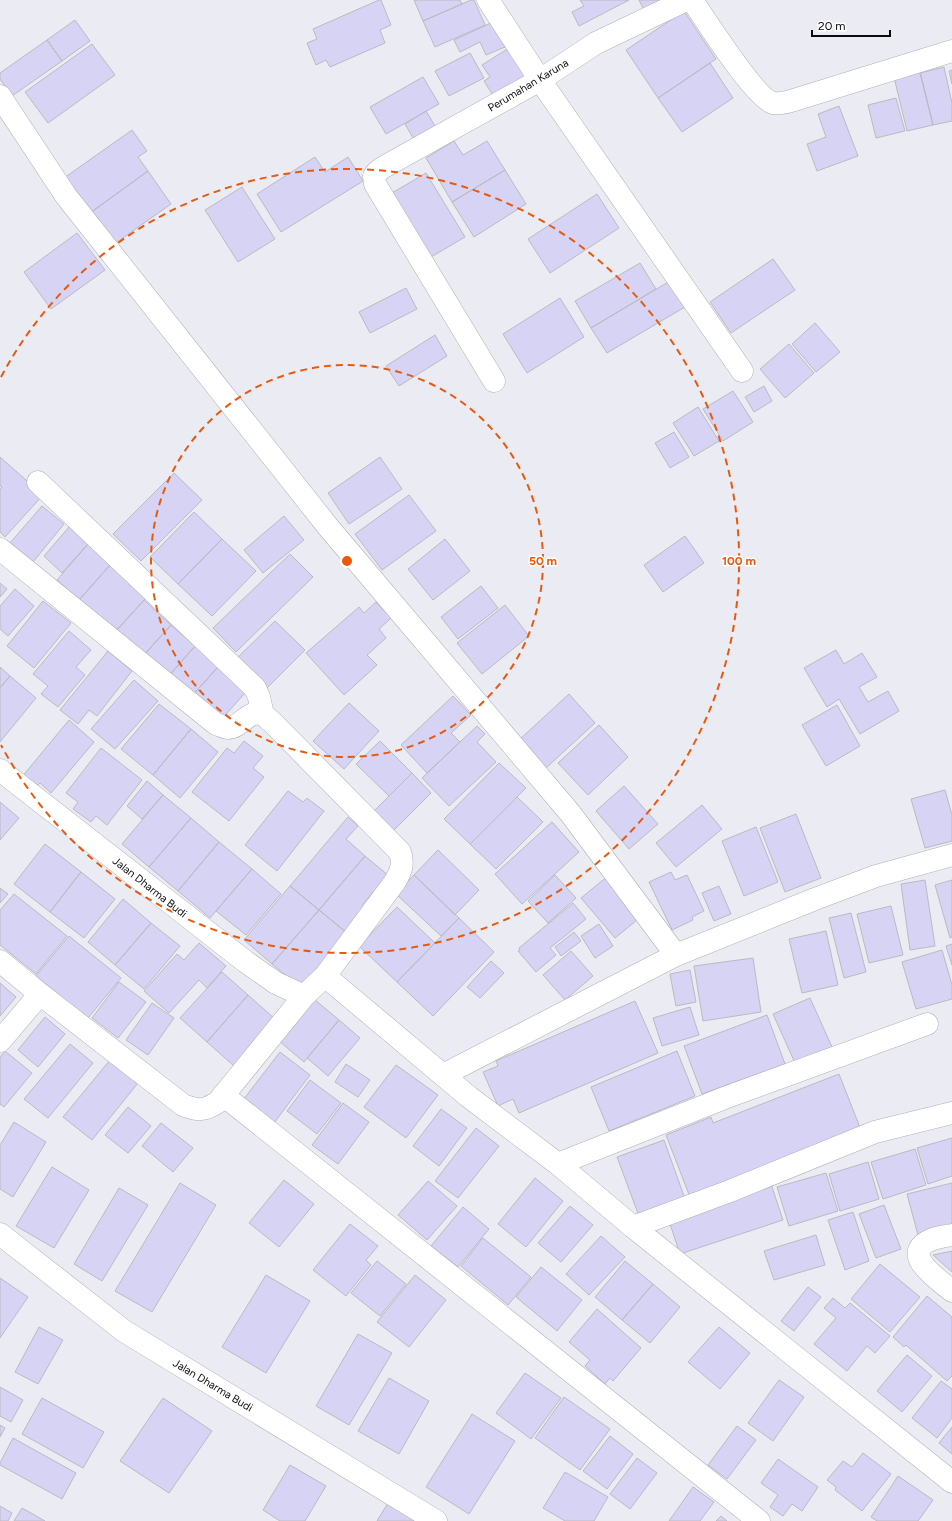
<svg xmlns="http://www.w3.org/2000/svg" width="952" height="1521" font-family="Figtree,sans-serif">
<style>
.building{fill:#d6d3f5;stroke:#babac2}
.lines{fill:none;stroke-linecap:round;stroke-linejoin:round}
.minor-casing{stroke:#afafb7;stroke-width:23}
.minor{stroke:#fff;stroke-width:22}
.ring{fill:none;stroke:#e8590c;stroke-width:2;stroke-dasharray:7 5}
.labels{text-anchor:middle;stroke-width:3;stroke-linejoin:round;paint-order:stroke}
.street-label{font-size:11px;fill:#0b0b0e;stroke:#fff}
.centre{fill:#e8590c;stroke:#fff;stroke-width:2}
.ring-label{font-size:12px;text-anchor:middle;font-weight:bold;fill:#e8590c;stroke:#fff;stroke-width:3;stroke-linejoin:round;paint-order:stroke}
</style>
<rect width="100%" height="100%" fill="#ebebf3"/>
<!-- building -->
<path class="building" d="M379,0H381L391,25L380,30L385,43L330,67L326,60L316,65L307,43L317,39L313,29Z
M414,0H460L462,4L423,21Z
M471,0H474L485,25L435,47L423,21Z
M580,0H629L579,26L572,12L584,6Z
M639,0H669L645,12Z
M684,11L716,59L658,98L626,50Z
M75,20L90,41L62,61L47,40Z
M493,22L505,47L486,55L480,42L460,52L454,40Z
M47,40L62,61L12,96L0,79V73Z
M92,44L115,75L48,123L25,92Z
M512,46L530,82L497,102L484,81L490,77L482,65Z
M470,53L484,78L449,96L435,71Z
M710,63L733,98L682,132L658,98Z
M919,67L933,125L907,131L893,73Z
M944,67L952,103V121L933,125L920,73Z
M952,70V84L949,71Z
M423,77L439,104L386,134L370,107Z
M896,98L905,131L876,138L868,105Z
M839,106L858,156L817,171L807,144L826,137L818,114Z
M426,111L438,131L416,143L405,124Z
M132,130L147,151L138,157L148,171L90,213L64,178Z
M454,141L463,155L487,141L505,170L452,202L426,158Z
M315,157L325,172L348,157L363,181L281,232L257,194Z
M505,170L526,204L474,237L452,202Z
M148,171L171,204L113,245L90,213Z
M426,173L465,237L431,257L392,193Z
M242,187L275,239L238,262L205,210Z
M597,194L619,228L550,273L528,239Z
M77,233L105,270L51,309L24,272Z
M773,259L795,290L731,333L710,302Z
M640,263L656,289L591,328L575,301Z
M670,281L685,307L607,353L591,328Z
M406,288L417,309L370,333L359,312Z
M560,298L584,337L527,373L503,334Z
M815,323L840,352L816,372L792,344Z
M435,335L447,356L399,386L386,366Z
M789,344L814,373L785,398L760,369Z
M764,386L772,401L754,412L745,397Z
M733,391L753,422L723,441L703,409Z
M698,407L719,441L694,456L673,423Z
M674,432L689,457L670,468L655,443Z
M0,457L43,495L5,537L0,532V489L2,487L0,486Z
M380,457L402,489L349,524L328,493Z
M174,473L202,500L141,561L113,534Z
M409,495L436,531L382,570L355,534Z
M42,506L64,524L33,562L10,543Z
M194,512L222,539L178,584L150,557Z
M284,516L304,540L263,573L244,550Z
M69,527L88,544L62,573L44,556Z
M685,536L704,563L663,592L644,565Z
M222,539L256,571L212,616L178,584Z
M445,539L470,571L433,600L408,569Z
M88,544L111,564L79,600L57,580Z
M290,554L313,577L236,652L213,628Z
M111,564L147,597L115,632L79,600Z
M0,583L7,589L0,597Z
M481,586L498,608L458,639L441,617Z
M15,589L34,606L8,636L0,629V606Z
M144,600L171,625L143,656L115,632Z
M43,601L71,623L34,668L7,646Z
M376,602L391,618L379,629L386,638L367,655L377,665L344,695L306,653L359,607L364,613Z
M505,605L529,636L482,674L457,643Z
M275,621L305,650L267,688L237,658Z
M171,625L195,646L167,678L143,656Z
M69,631L91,650L76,667L85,675L58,707L41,694L48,686L33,674Z
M195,646L218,667L190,698L167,678Z
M836,650L844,664L862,653L877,677L859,687L868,702L888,691L899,711L860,734L839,699L827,707L804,668Z
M108,651L132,671L97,716L89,710L78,724L60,710Z
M0,667L10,676L0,688Z
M218,667L246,692L218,723L190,698Z
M10,676L36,698L0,742V688Z
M134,680L158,701L115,749L91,729Z
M569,694L595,723L546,768L519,740Z
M453,696L471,715L451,733L460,742L427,773L401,745Z
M349,703L379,731L344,769L313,741Z
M159,704L191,729L153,775L121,749Z
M837,705L860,746L826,766L802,725Z
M69,720L94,742L51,793L40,783L34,789L21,778Z
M599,725L628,757L588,795L558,763Z
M477,726L485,734L477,742L496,762L449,806L422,778Z
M191,729L218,752L180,798L153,775Z
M244,741L263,756L253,768L264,777L229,821L192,792L227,748L234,753Z
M380,741L412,773L389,796L356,764Z
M101,748L142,780L107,825L96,816L91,822L73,809L78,802L66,793Z
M499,763L526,788L470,844L444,819Z
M412,773L431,793L393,831L373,812Z
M147,781L163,795L142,819L127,806Z
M624,786L658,824L629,849L596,811Z
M945,790L952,815V841L925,848L911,799Z
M288,791L303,802L307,798L324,811L277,871L245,845Z
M163,795L191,818L149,867L122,844Z
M517,797L543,822L496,869L470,844Z
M0,802L19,818L0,840Z
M702,805L722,829L676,867L656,843Z
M796,814L821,878L785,892L760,828Z
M348,817L358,826L346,839L365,856L319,910L290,886Z
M191,818L219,842L178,891L149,867Z
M552,822L579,852L522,904L495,874Z
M756,827L778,882L744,896L722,841Z
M219,842L252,869L210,918L178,891Z
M45,844L81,872L50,912L14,884Z
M438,850L479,890L455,915L414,875Z
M365,856L388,875L362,905L367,909L347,933L319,910Z
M252,869L281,894L246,935L216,911Z
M81,872L115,899L84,938L50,912Z
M671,872L675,880L687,875L704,911L692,917L693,920L672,930L649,882Z
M414,875L459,918L441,936L396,894Z
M555,875L576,898L548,923L528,901Z
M608,876L642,916L615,938L581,898Z
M925,880L935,946L910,950L901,884Z
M952,880V937L950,938L935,885Z
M290,886L319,910L272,964L244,940Z
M719,886L731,914L714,921L702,893Z
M0,888L8,894L0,903Z
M14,894L67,936L36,974L0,945V910Z
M123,899L151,923L115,965L88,942Z
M573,903L586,919L550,948L556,955L536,972L518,951L520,950L519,948Z
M891,906L903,955L869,963L857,914Z
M397,907L435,943L397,982L359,946Z
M319,910L347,933L301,988L272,964Z
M851,913L866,972L844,978L829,918Z
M459,918L494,952L433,1016L397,982Z
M151,923L180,946L144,989L115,965Z
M599,924L613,946L595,958L581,936Z
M826,931L838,985L802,993L789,939Z
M574,932L581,941L561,956L555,947Z
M69,936L121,978L88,1018L36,976Z
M199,943L226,966L207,988L199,980L169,1013L144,991L177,954L184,960Z
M952,944V965L946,946Z
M942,950L952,985V999L916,1009L902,962Z
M571,951L593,976L565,1000L543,975Z
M753,958L761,1012L703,1021L694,966Z
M491,961L504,973L480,998L467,987Z
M690,970L696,1002L676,1006L670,974Z
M222,972L248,995L207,1042L180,1018Z
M119,982L146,1002L118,1038L92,1018Z
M0,983L16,997L0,1016Z
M248,995L275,1019L234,1066L207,1042Z
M810,998L832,1047L795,1063L773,1014Z
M314,999L339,1020L304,1062L279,1041Z
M635,1001L658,1053L519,1113L513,1099L498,1106L483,1072L498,1066L496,1061Z
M152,1003L174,1018L148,1055L126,1040Z
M690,1007L699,1035L662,1046L653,1018Z
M767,1015L785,1064L702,1094L684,1046Z
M45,1017L65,1034L38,1067L18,1050Z
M339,1020L360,1038L328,1076L307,1058Z
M70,1044L93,1063L48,1118L24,1099Z
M5,1051L32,1073L4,1107L0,1104V1057Z
M677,1051L695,1096L609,1131L591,1087Z
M280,1052L310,1075L271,1127L240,1104Z
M110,1060L138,1083L92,1140L63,1117Z
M346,1064L370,1080L358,1097L335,1082Z
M396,1065L438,1095L406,1138L364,1107Z
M839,1074L861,1130L690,1197L666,1135L711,1117L713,1123Z
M310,1080L341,1103L317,1134L287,1111Z
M343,1103L369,1122L338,1164L312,1145Z
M128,1107L151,1126L128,1153L105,1135Z
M441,1109L467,1128L439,1166L413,1146Z
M14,1122L46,1142L13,1197L0,1189V1145Z
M161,1123L193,1148L173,1172L142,1146Z
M476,1128L499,1146L458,1198L435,1181Z
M952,1138V1176L928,1184L917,1148Z
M664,1140L685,1199L639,1216L617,1157Z
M915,1149L926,1185L883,1199L871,1162Z
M868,1162L879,1199L840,1211L829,1174Z
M52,1167L89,1190L54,1248L16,1226Z
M826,1173L838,1211L789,1226L777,1187Z
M535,1178L563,1201L526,1247L498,1224Z
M284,1180L314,1204L279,1247L249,1223Z
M428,1181L457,1206L427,1240L398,1215Z
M180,1183L216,1205L152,1312L115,1291Z
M952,1183V1226L918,1235L907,1194Z
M771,1184L783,1220L680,1254L668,1218Z
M119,1188L148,1205L102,1281L74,1264Z
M884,1205L901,1249L876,1258L859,1214Z
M570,1206L593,1225L561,1262L538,1243Z
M463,1207L489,1229L458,1267L431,1246Z
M853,1212L869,1261L845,1270L828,1220Z
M350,1224L378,1246L366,1260L371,1265L346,1296L313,1270Z
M816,1235L825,1265L774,1280L764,1251Z
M601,1236L625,1257L589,1295L566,1274Z
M483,1238L531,1277L508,1305L461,1266Z
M952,1251V1272L933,1255Z
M377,1261L406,1284L380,1316L351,1293Z
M625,1261L653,1284L622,1320L595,1297Z
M880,1264L920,1297L890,1332L851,1299Z
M541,1267L582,1300L557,1331L516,1297Z
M266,1275L310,1301L266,1373L222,1347Z
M415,1275L446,1300L409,1347L377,1322Z
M0,1278L28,1297L0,1338Z
M653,1284L680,1307L650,1343L622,1320Z
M808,1287L821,1297L794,1331L781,1321Z
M927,1296L952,1317V1376L947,1381L906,1345L904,1347L893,1337Z
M833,1298L845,1308L850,1303L890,1336L875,1353L867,1346L847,1371L814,1344L836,1318L824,1308Z
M597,1309L641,1348L613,1381L610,1378L605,1384L585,1366L590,1360L569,1342Z
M39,1327L63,1340L38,1384L15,1372Z
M719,1327L750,1353L720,1389L688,1362Z
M358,1334L392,1353L349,1425L316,1406Z
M907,1355L932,1376L902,1412L877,1391Z
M525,1373L561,1398L531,1439L496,1413Z
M389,1378L429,1401L399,1454L358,1431Z
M779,1380L804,1397L773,1441L748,1423Z
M941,1381L952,1389V1418L937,1438L912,1418Z
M0,1387L23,1400L11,1422L0,1416Z
M564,1397L610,1429L580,1470L535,1438Z
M42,1398L104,1432L83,1468L22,1434Z
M163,1398L212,1431L169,1493L120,1461Z
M472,1414L515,1441L469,1514L426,1487Z
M0,1425L5,1428L0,1437Z
M737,1426L756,1440L727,1479L708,1465Z
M952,1427V1454L939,1443Z
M610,1436L633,1454L607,1489L583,1471Z
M13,1438L76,1473L62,1499L0,1465V1463Z
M863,1453L891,1474L862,1511L835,1490L836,1487L827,1480L843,1461L852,1467Z
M637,1458L657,1473L630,1509L610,1494Z
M778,1459L818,1487L802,1511L792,1504L783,1516L770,1507L778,1495L761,1483Z
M290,1465L326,1486L305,1521H280L263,1510Z
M565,1472L608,1497L594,1521H565L543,1508Z
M898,1476L933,1500L918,1521H877L871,1517Z
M693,1487L714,1502L700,1521H669Z
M388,1503L420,1521H377Z
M0,1506L12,1513L8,1521H0Z
M22,1508L45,1521H14Z
M721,1516L727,1521H716Z"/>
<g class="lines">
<!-- minor casing -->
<g class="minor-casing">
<path id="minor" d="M488,0L540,80L742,371
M692,0C705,19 755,98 773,103C780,104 788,102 794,100L952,51
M0,96L66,196L329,528L570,813L676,955
M494,381L375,184L374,176L377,172L382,168L540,80L596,43L686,0
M38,482L255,688L259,697L263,715
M0,549L216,724C220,725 224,728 228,728C241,728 249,708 263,715C267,717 270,721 273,723L400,852C404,864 401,872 394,883L325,976L304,996L218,1102C204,1111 198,1111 183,1105L40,994L0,1041
M0,770L246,962L276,983L304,996
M0,961L40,994
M325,976L469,1097L558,1164L633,1227L952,1482
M443,1075L676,955L815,899L876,876L952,855
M223,1095L759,1521
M558,1164L727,1097L927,1024
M633,1227L730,1191L875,1132L952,1113
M0,1234L124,1331L436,1521
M952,1235C946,1236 939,1237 933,1239C897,1253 938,1279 952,1291"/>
</g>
<!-- minor -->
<use href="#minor" class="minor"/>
</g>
<!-- distance rings -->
<g class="ring">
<circle cx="347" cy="561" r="196"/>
<path d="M1 377A392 392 0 1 1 1 745"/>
</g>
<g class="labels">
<!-- street labels -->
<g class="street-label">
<text transform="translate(528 85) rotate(-31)" y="4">Perumahan Karuna</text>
<text transform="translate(150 887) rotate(38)" y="4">Jalan Dharma Budi</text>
<text transform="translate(213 1385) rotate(31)" y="4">Jalan Dharma Budi</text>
</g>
</g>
<circle cx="347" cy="561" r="6" class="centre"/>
<g class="ring-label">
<text x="543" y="565">50 m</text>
<text x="739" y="565">100 m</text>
</g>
<!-- scale -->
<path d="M812 30v6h78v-6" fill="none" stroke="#0b0b0e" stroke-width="2"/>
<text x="818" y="30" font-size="12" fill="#0b0b0e" stroke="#ffffff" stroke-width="3" paint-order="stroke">20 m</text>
</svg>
